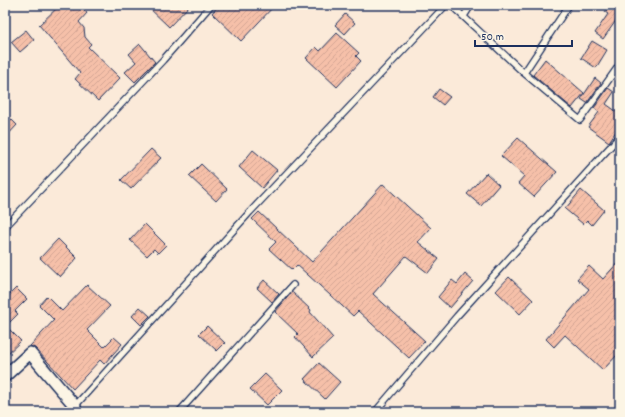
<svg xmlns="http://www.w3.org/2000/svg" width="625" height="417" font-family="Dekko,sans-serif">
<style>
.building{fill:url(#building-hatch);stroke:#1b2f5e}
.lines{fill:none;stroke-linecap:round;stroke-linejoin:round}
.service-casing{stroke:#1b2f5e;stroke-width:8}
.minor-casing{stroke:#1b2f5e;stroke-width:14}
.service{stroke:#fcf5e5;stroke-width:5.5}
.minor{stroke:#fcf5e5;stroke-width:11}
</style>
<defs>
<pattern id="building-hatch" width="6" height="6" patternUnits="userSpaceOnUse"><rect width="6" height="6" fill="#f6c0a9"/><path d="M-1 1l2-2M0 6l6-6M5 7l2-2" fill="none" stroke="#d2a594"/></pattern>
</defs>
<rect width="100%" height="100%" fill="#fbead9"/>
<filter id="ink" filterUnits="userSpaceOnUse"><feTurbulence type="fractalNoise" baseFrequency=".025" numOctaves="2"/><feDisplacementMap in="SourceGraphic" scale="8" xChannelSelector="R" yChannelSelector="G"/><feConvolveMatrix kernelMatrix="1 2 1 2 8 2 1 2 1" color-interpolation-filters="sRGB"/></filter>
<g filter="url(#ink)">
<!-- building -->
<path class="building" d="M60,5H78L87,13L79,22L84,28L85,37L91,44L88,47L120,78L98,101L75,79L80,73L39,25Z
M146,5H190L169,27Z
M219,5H275L241,41L212,13Z
M610,5H620V15L603,39L595,33L608,14L605,12Z
M345,14L355,23L345,34L335,25Z
M26,30L34,40L20,52L11,42Z
M337,33L359,53L356,56L361,61L337,87L306,58L316,47L320,51Z
M592,41L607,50L596,68L581,58Z
M140,44L155,62L135,82L125,72L136,62L129,54Z
M545,59L584,93L572,108L533,75Z
M595,78L601,83L587,103L581,99Z
M608,88L614,92L606,104L620,114V125L609,142L588,127L599,112L594,108Z
M439,89L450,97L443,105L433,97Z
M5,113L17,125L5,138Z
M518,138L557,172L534,197L518,183L524,176L501,156Z
M151,149L161,158L131,189L121,180Z
M253,150L277,170L262,188L239,167Z
M201,164L227,189L216,201L189,176Z
M486,173L499,185L481,206L467,194Z
M383,184L431,228L418,242L439,259L428,273L406,256L373,294L425,341L409,358L358,311L353,316L297,265L292,270L269,249L276,242L252,219L259,212L312,262Z
M581,190L604,210L592,225L587,220L583,224L565,209Z
M145,224L166,245L158,253L154,249L147,256L130,240Z
M58,239L77,258L60,277L40,258Z
M620,260V352L603,370L565,335L554,347L546,339L589,289L577,279L589,266L603,279Z
M465,274L473,281L450,308L438,297L452,280L457,284Z
M509,277L533,300L520,314L496,291Z
M264,280L279,294L272,302L257,288Z
M87,285L110,306L87,330L104,347L114,337L122,344L104,364L100,360L73,389L35,348L30,346L54,320L39,305L47,296L62,311Z
M16,288L27,299L15,311L18,314L6,326L21,341L5,356V299Z
M292,292L311,310L310,312L333,338L313,357L295,337L298,334L275,312Z
M140,307L150,316L141,325L132,316Z
M207,326L225,343L217,351L199,334Z
M319,363L340,382L325,399L304,379Z
M265,374L282,390L267,405L250,389Z"/>
<g class="lines">
<!-- service casing -->
<g class="service-casing">
<path id="service" d="M451,5L524,73L580,120L620,64
M464,16L471,5
M524,73L569,5
M5,227L163,60L211,5
M81,412L75,406L250,212L446,5
M179,412L293,285
M375,412L457,316L620,136"/>
</g>
<!-- minor casing -->
<g class="minor-casing">
<path id="minor" d="M5,376L30,353L75,406"/>
</g>
<!-- service -->
<use href="#service" class="service"/>
<!-- minor -->
<use href="#minor" class="minor"/>
</g>
</g>
<!-- margin -->
<rect width="625" height="417" fill="none" stroke="#fcf5e5" stroke-width="20"/>
<rect x="10" y="10" width="605" height="397" fill="none" stroke="#1b2f5e" stroke-width="1.5" filter="url(#ink)"/>
<!-- scale -->
<path d="M475 40v6h97v-6" fill="none" stroke="#1b2f5e" stroke-width="2"/>
<text x="481" y="40" font-size="12" fill="#1b2f5e" stroke="#fcf5e5" stroke-width="3" paint-order="stroke">50 m</text>
</svg>
